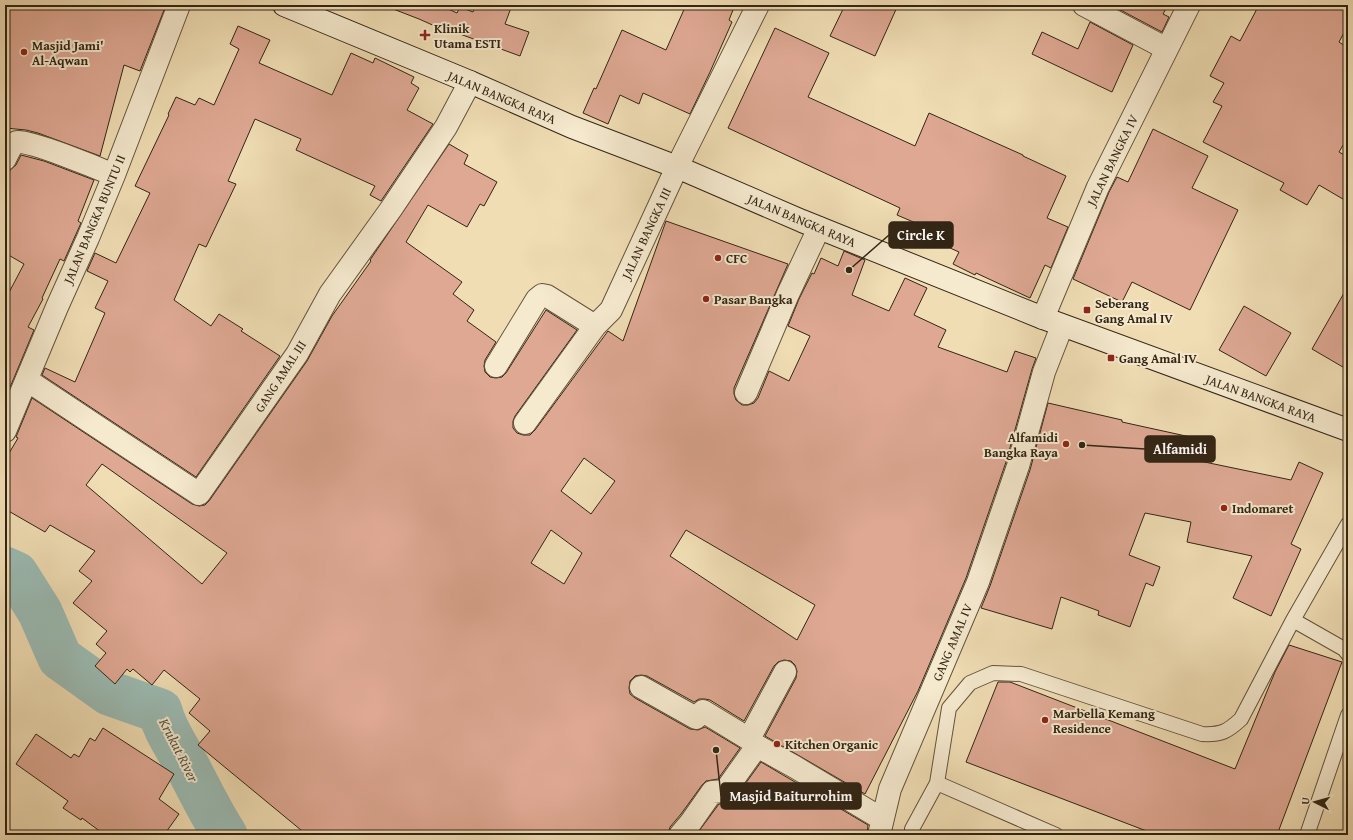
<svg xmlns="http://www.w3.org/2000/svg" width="1353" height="840" font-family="'Gentium Book Plus',serif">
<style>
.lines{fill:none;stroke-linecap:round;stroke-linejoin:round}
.river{stroke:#9bbbb3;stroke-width:45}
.building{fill:#dea893;stroke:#322514;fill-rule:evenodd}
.lane-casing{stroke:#62533c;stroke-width:16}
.street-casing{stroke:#62533c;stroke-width:24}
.secondary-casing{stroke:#322514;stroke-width:24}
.lane{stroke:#f5e9ce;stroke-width:14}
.street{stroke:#f5e9ce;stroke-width:22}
.secondary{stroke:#f5e9ce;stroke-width:22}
.poi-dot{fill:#8f2418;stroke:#f5e9ce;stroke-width:1.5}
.labels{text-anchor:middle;stroke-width:4;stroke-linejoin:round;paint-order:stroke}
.poi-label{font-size:13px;font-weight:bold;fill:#322514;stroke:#f5e9ce;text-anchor:start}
.street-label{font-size:13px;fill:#322514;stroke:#f5e9ce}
.water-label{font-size:14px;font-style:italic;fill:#525244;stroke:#f5e9ce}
.leader{fill:none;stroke:#322514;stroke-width:1.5}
.callout-dot{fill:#322514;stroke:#f5e9ce;stroke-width:1.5}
.callout{fill:#322514;stroke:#322514;stroke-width:1.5}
.callout-label{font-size:14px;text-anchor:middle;font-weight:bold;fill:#fff}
</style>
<rect width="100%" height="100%" fill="#f0ddb4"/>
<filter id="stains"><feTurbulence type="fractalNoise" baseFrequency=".005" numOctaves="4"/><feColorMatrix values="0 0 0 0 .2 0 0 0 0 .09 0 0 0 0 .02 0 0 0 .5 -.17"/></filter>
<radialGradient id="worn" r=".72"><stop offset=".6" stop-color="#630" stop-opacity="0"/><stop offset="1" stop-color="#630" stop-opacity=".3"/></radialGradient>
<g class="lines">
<!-- river -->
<path class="river" d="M5,569L16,574L40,612L60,658L109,693L160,711C165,731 176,745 186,764C199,788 210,812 225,835"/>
</g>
<!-- building -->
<path class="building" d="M5,5H166L140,71L124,65L100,156L38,133L26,130L5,128Z
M389,5H448L446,8L457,13L460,7L473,12L476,5H512L505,24L529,32L520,56L438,26L437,27L419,19L388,7Z
M686,5H735L729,20L732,22L710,72L690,114L643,93L639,104L620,95L608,124L583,113L594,88L596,89L622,30L666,50Z
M845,5H898L875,56L830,36Z
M1111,5H1168L1163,14L1169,17L1162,32Z
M1259,5H1336L1348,11V25L1339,42L1348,48V137L1339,152L1348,157V202L1319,185L1307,205L1280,190L1284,183L1203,142L1222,106L1213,102L1224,83L1210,76L1231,36L1240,41Z
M1090,22L1133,45L1112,92L1032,54L1042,32L1078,49Z
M238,26L270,40L259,63L332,95L351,53L373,63L375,58L414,77L411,83L419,88L407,110L433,124L381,201L370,195L375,186L296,150L301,139L255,119L228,181L236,184L206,247L199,244L174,300L211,326L219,314L243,329L241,331L280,356L196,477L42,375L45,368L75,382L105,313L95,308L108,281L87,271L95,253L116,263L150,193L135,186L169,115L168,114L176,97L195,105L199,98L214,105L239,49L230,44Z
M775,28L829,53L808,97L915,146L929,113L1023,155V156L1066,176L1047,218L1068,227L1051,268L1045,265L1030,298L976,273L975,275L953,264L959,252L914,232L918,224L897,215L900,208L728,128Z
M1153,129L1208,156L1192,188L1238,210L1190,310L1132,282L1122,302L1073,279L1109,192L1117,177L1128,182Z
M449,144L468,155L464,164L497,182L484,206L480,204L467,227L428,205L406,242L462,282L453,294L474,310L467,321L496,342L485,360L484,366L485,372L490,377L496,378L502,377L506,373L546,310L577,330L515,416L513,421V428L517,433L523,435H530L535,430L608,331L623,341L666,221L788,264L734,388V394L736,400L742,405H748L754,403L758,398L769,371L789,381L810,336L788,326L799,299L812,273L814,274L821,258L838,266L844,251L865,260L852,295L889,311L905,278L927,288L914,315L946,330L938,347L1007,372L1015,351L1036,358L1032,369L1006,462L966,578L918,691L865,794L765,736L796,678L797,671L795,665L791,661L784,660L778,662L774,666L744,721L710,700L705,699H699L694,702L647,676L641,675L635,676L630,681L629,688L630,694L635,698L690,729L698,730L705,727L740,748L718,779L706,781L702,785L681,814L670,827L668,835H307L198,745L210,731L189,713L200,699L164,670L152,685L133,669L130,672L127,669L115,684L95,666L106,653L96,644L107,631L73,603L92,581L79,571L95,551L50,525L45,532L5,509V460L18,438L16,437L32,398L192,504L199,506L205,505L209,501L307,361L332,316L371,261L370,260ZM584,458L615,481L591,514L561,491ZM102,464L227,553L202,584L86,485ZM551,530L582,553L564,584L531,563ZM686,530L815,605L797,640L670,556Z
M21,155L44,161L94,180L78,221L81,223L64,261L60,259L42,298L43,299L28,327L34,330L11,385L5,396V300L24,264L5,253V190L10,170L16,165Z
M1348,286V370L1312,349Z
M1244,306L1291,333L1266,376L1219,350Z
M1048,403L1122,420V422L1195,438L1190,459L1291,480L1299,462L1323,473L1291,544L1301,549L1271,616L1233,598L1252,556L1187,542L1191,522L1145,513L1129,555L1160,567L1153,586L1146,583L1130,627L1098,615L1099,611L1061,597L1052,629L981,608L990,586L1030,470Z
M1289,645L1342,662L1277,835H1157L966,762L998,682H1010L1235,769L1275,672Z
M103,728L174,774L159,799L179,814L164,835H105L82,818L81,820L63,808L68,801L16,764L36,734L71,758L74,754L79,757L90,738L95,741Z
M761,762L868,825L867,835H696L719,804L731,802L735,798Z"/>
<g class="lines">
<!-- lane casing -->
<g class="lane-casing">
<path id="lane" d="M1293,620L1344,649L1348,654
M912,829L937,783
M1056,835L937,783L949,708L970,683L993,673L1021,674L1202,734C1221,735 1227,732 1241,719L1293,620L1348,524
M1307,835L1348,715"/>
</g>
<!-- street casing -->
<g class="street-casing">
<path id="street" d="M1084,5L1167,49
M5,159C8,154 11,144 17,142C27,139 100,169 114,175
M1043,318L1098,187L1189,5
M496,366L537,299L542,295L547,296L595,326L611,310L677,167L758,5
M27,380L199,494L297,354L330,294L391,209L446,127L470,82
M746,393L788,294L819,228
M525,423L595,326
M5,431L57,307L88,238L114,175L179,5
M641,687L696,718L703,711L749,739L785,672
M749,739L757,746L795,767L882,819
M680,835L691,822L712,792L725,791L757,746
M879,835L890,789L978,582L1018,466L1044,372L1062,326"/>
</g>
<!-- secondary casing -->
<g class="secondary-casing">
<path id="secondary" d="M284,5L470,82L572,127L677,167L802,221L1043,318L1348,430"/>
</g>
<!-- lane -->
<use href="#lane" class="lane"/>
<!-- street -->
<use href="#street" class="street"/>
<!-- secondary -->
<use href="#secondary" class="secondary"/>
</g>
<!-- markers -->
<g class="poi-dot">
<path d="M423 29h4v4h4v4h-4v4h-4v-4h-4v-4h4z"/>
<circle cx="24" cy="52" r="4"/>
<circle cx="718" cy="258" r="4"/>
<circle cx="706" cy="299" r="4"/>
<rect x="1083" y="306" width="8" height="8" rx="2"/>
<rect x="1107" y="354" width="8" height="8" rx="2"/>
<circle cx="1066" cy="444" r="4"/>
<circle cx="1224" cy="508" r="4"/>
<circle cx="1045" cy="720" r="4"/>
<circle cx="777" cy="744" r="4"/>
</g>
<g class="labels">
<!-- poi labels -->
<g class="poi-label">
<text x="434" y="33">Klinik<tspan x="434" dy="15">Utama ESTI</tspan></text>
<text x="32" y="50">Masjid Jami'<tspan x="32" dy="15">Al-Aqwan</tspan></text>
<text x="726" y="263">CFC</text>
<text x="714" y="304">Pasar Bangka</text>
<text x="1095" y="308">Seberang<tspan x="1095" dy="15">Gang Amal IV</tspan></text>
<text x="1119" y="363">Gang Amal IV</text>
<text x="1058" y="442" text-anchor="end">Alfamidi<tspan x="1058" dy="15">Bangka Raya</tspan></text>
<text x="1232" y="513">Indomaret</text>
<text x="1053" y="718">Marbella Kemang<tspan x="1053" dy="15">Residence</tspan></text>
<text x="785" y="749">Kitchen Organic</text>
</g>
<!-- street labels -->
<g class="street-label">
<text transform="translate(502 97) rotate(23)" y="5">JALAN BANGKA RAYA</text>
<text transform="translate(1112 160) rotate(-64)" y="5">JALAN BANGKA IV</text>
<text transform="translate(94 219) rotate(-67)" y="5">JALAN BANGKA BUNTU II</text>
<text transform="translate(802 220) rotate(23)" y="5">JALAN BANGKA RAYA</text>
<text transform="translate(646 233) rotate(-65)" y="5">JALAN BANGKA III</text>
<text transform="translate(280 376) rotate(-57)" y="5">GANG AMAL III</text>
<text transform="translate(1261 398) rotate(20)" y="5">JALAN BANGKA RAYA</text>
<text transform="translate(952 642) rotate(-67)" y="5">GANG AMAL IV</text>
</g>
<!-- water labels -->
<g class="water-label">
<text transform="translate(179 750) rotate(63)" y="5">Krukut River</text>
</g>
</g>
<!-- callouts -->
<path class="leader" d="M849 270L889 235M1082 445L1145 449M716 750L721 796"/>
<g class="callout-dot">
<circle cx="849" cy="270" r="4"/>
<circle cx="1082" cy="445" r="4"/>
<circle cx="716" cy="750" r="4"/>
</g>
<g class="callout">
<rect x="889" y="222" width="64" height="26" rx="4"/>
<rect x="1145" y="436" width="70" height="26" rx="4"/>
<rect x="721" y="783" width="140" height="26" rx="4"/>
</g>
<g class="callout-label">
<text x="921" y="240">Circle K</text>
<text x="1180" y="454">Alfamidi</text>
<text x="791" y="801">Masjid Baiturrohim</text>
</g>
<!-- margin -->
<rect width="1353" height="840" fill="none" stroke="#f0ddb4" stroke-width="20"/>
<rect x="6" y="6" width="1341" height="828" fill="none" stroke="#322514" stroke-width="2"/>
<rect x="10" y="10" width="1333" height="820" fill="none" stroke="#322514"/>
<!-- north arrow -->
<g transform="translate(1315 802) rotate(276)" stroke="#f5e9ce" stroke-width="3" paint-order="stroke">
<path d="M0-3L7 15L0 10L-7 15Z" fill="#322514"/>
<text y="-6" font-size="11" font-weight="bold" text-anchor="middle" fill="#322514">U</text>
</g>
<rect width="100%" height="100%" filter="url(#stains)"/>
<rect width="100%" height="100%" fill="url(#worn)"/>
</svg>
